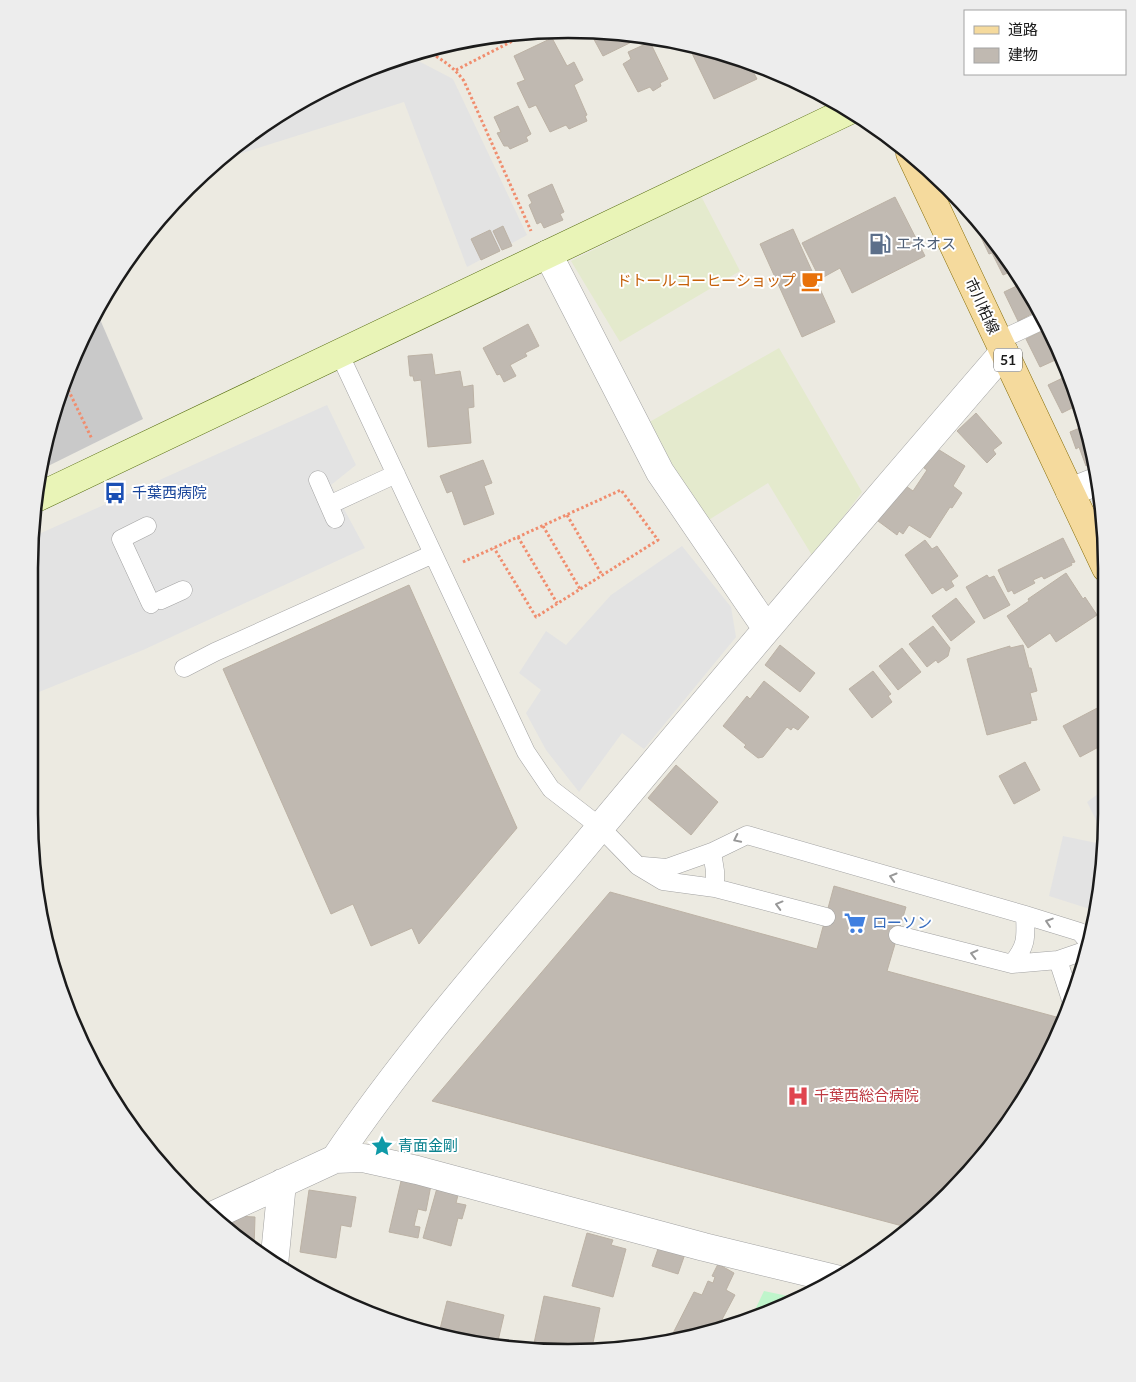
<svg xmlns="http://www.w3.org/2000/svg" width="1136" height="1382" font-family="Lato,'Noto Sans JP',sans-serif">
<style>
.religious{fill:#c9c9c9}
.farmland{fill:#e4eacd}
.park{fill:#bff5cb}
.parking{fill:#e3e3e3}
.building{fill:#c0b9b1;stroke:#bcb2a5}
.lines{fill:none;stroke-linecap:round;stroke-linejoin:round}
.lane-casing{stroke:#a2a2a2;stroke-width:19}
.street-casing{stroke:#a2a2a2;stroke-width:29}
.secondary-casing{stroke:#52690b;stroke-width:29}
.primary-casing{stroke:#886f0a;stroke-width:29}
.path{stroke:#f08d6e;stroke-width:3;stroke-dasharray:2.5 2.5;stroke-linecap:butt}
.lane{stroke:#fff;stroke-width:18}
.street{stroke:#fff;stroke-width:28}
.secondary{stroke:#e9f4b7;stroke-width:28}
.primary{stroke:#f5da9d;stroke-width:28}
.oneway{stroke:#989898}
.labels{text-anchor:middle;stroke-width:4;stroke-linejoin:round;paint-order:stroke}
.shield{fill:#fff;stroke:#5f5f5f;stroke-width:1}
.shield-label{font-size:14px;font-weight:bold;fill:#1b1b1b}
.service-label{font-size:15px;fill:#4e5e75;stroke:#fff;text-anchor:start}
.food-label{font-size:15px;fill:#c56008;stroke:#fff;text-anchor:end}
.street-label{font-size:15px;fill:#1b1b1b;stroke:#fff}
.transit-label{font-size:15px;fill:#164399;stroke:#fff;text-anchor:start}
.shop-label{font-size:15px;fill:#366cbe;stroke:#fff;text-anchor:start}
.health-label{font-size:15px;fill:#be3a42;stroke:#fff;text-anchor:start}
.culture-label{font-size:15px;fill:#0d838f;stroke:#fff;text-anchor:start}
.rim{fill:none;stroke:#1b1b1b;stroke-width:2.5}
</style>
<rect width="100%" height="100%" fill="#eceae1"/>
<!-- religious -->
<path class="religious" d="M96,310L143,419L38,471L39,463L70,362Z"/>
<!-- farmland -->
<path class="farmland" d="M701,196L740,271L620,342L571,261Z
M779,348L862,492L813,557L768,483L707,521L646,424Z"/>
<!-- park -->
<path class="park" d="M764,1291L802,1299L752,1316Z"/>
<!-- parking -->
<path class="parking" d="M407,55L453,79L527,235L467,267L404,102L217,161L240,140L330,84Z
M327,405L356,465L331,485L365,548L143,650L29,696L30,538Z
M682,546L731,607L736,637L644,749L622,733L579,792L546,750L526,713L541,690L519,673L546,631L566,645L611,595Z
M1106,788V840L1087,802Z
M1063,836L1106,845L1096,911L1049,896Z"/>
<!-- building -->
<path class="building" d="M590,32L639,33L646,35L603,56Z
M552,38L567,66L574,62L583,80L574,85L587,115L585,116L587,121L569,129L566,125L550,132L536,105L529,108L517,83L525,80L514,56Z
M650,42L668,79L660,83L661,86L653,91L650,87L638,92L623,64L631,59L628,52Z
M688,45L747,60L757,79L714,99Z
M518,106L531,134L526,137L528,141L510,149L508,146H504L497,133L501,132L494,117Z
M552,184L564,212L560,214L563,220L544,228L541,222L537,224L529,205L532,203L528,195Z
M895,197L925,256L852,293L840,268L820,279L802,243Z
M972,214L996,240L1015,270L1003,275L992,253L989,254L978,231L982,229L979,224L977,226Z
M503,226L512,246L502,250L493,231Z
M793,229L835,322L802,337L760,244Z
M490,230L500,251L481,260L471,239Z
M1023,283L1039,310L1018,321L1004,292Z
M528,324L539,346L525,353L527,356L510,365L516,376L504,382L500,374L497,375L483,348Z
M1050,327L1062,357L1040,367L1026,339Z
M432,354L435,375L460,371L463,387L473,385L474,407L468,408L471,443L428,447L421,380L414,381L413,376H410L408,356Z
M1069,375L1080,404L1062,413L1048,385Z
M976,413L1002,443L993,450L996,454L987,463L957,431Z
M1087,425L1094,462L1086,466L1079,447L1076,449L1070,432Z
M936,448L965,466L953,486L962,493L952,508L950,507L930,538L909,525L903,534L899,531L897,535L878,521L903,484L913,491L927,470L924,468Z
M483,460L492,483L484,486L494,514L464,525L452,491L447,493L440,476Z
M1063,538L1075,562L1071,563L1072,565L1044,579L1042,576L1033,580L1035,583L1014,594L1012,590L1008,592L998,570Z
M925,540L932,549L937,546L958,576L951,581L954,586L946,591L943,587L932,594L905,555Z
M1066,573L1083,599L1085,597L1097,615L1056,642L1050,633L1028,648L1007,616L1029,601L1028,599Z
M987,575L989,578L994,576L1010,605L984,619L966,587Z
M409,585L517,828L419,944L412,928L371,946L353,904L331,914L223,669Z
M956,598L975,622L951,641L932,616Z
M933,626L950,648L948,656L938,663L936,660L927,667L909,644Z
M780,645L815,673L800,692L765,665Z
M1023,645L1029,668H1031L1037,691L1030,693L1037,720L1030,721L1031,723L987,735L967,659L1010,646V648Z
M902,648L921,672L898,690L879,666Z
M873,671L891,694L888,696L892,702L872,718L849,689Z
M764,681L809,717L798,730L793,727L791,730L787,727L763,757L758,758L744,747L746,745L723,726L747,696L750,699Z
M1103,705L1105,710L1106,709V743L1080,757L1063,726Z
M1025,762L1040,790L1014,804L999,776Z
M676,765L718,802L691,835L648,798Z
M834,886L906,907L887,971L1060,1018L1049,1057L996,1142L910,1228L432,1101L610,892L817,949Z
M402,1177L431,1185L426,1211L418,1209L414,1226L420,1227L418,1238L389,1232Z
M437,1188L458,1195L456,1203L466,1205L462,1219L458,1218L451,1246L423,1238Z
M309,1190L356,1197L351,1227L341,1225L336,1258L300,1252Z
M235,1216L255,1217L254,1249L223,1223Z
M587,1233L613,1240L611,1245L626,1249L613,1297L572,1286Z
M659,1246L685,1254L678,1274L652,1266Z
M718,1264L734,1273L726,1290L735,1295L718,1327L714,1325L712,1330L668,1343L694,1292L702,1295L708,1281L713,1283L715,1277L712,1276Z
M544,1296L600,1308L592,1348L546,1351L533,1348Z
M447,1301L504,1315L497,1345L439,1333Z"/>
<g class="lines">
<!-- lane casing -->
<g class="lane-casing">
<path id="lane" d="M998,341L1045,319
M339,353L526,752L551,789L599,826L638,866L663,881L715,888L826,917
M318,480L335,519
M329,505L396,474
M147,526L121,539L151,604
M161,600L183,590
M184,668L215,652L433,554
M712,852L715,871V888
M643,866L667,868L712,852L747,835L1025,915L1080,932L1090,944
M898,935L1012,964L1058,960L1090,949
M1058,960L1071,1000
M1012,964C1027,945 1026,938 1025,915"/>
</g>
<!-- street casing -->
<g class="street-casing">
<path id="street" d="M548,254L660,472L767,629
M1070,492L1098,481
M335,1159C408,1051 495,953 578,854C718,685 861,518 1004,352
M214,1215L335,1159L363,1158L417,1170L704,1247L836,1279
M274,1265L282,1183"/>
</g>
<!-- secondary casing -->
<g class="secondary-casing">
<path id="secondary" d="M34,499L850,110"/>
</g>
<!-- primary casing -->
<g class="primary-casing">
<path id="primary" d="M910,153L1106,568"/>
</g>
<!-- path -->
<path class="path" d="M423,49C440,58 453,66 464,81L531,231
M456,70L534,30
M64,381L92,439
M567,515L602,575
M543,526L580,589
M518,537L557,603
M463,562L621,490L658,540L536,617L494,548"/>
<!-- lane -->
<use href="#lane" class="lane"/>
<!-- street -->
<use href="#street" class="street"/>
<!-- secondary -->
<use href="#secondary" class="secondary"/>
<!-- primary -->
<use href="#primary" class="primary"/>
</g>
<!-- one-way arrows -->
<defs><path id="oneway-chevron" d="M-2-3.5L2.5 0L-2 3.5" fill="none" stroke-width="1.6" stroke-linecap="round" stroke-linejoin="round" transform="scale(1.25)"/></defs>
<g class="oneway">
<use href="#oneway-chevron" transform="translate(737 839) rotate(154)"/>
<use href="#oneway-chevron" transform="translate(893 877) rotate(-164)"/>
<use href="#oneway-chevron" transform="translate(779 905) rotate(-165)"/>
<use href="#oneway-chevron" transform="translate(1049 922) rotate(-162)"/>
<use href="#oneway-chevron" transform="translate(974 954) rotate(-166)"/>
</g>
<!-- icons -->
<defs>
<g id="fuel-bare" transform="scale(1.725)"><path d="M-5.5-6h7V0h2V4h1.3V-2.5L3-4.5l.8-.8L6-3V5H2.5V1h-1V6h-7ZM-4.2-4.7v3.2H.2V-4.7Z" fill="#5c6f8a" stroke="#fff" stroke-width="2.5" paint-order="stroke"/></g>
<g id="cafe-bare" transform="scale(1.725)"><path d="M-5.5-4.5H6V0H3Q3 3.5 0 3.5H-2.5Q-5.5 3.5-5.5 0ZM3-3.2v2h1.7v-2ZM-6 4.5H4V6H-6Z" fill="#e8710a" stroke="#fff" stroke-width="2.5" paint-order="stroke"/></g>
<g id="bus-bare" transform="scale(1.725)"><path d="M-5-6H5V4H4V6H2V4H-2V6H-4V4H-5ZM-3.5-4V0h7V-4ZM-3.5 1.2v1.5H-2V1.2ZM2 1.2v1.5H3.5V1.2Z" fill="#1a4fb4" stroke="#fff" stroke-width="2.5" paint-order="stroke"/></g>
<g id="supermarket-bare" transform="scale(1.725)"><path d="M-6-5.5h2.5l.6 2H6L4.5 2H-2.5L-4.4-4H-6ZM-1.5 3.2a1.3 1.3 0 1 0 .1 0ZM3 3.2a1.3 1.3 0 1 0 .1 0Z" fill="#3f7fe0" stroke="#fff" stroke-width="2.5" paint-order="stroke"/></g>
<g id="hospital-bare" transform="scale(1.725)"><path d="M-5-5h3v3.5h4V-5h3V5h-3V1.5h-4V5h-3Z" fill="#e0444e" stroke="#fff" stroke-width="2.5" paint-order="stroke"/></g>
<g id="sight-bare" transform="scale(1.725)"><path d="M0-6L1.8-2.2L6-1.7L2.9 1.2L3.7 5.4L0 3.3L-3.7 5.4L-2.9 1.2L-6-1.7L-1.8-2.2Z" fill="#0f9aa8" stroke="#fff" stroke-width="2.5" paint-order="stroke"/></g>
</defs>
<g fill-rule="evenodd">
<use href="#fuel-bare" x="880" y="244"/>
<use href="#cafe-bare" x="812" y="281"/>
<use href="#bus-bare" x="115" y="493"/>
<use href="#supermarket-bare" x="855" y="923"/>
<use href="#hospital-bare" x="798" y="1096"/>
<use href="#sight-bare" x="382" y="1146"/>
</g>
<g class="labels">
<!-- shield labels -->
<rect class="shield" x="994" y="348.5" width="28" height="23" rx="4"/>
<g class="shield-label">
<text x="1008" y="365">51</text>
</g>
<!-- service labels -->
<g class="service-label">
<text x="896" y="249">エネオス</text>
</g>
<!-- food labels -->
<g class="food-label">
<text x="796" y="286">ドトールコーヒーショップ</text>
</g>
<!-- street labels -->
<g class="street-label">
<text transform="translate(982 306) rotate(65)" y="5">市川柏線</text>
</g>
<!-- transit labels -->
<g class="transit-label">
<text x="132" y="498">千葉西病院</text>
</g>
<!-- shop labels -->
<g class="shop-label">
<text x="872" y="928">ローソン</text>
</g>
<!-- health labels -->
<g class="health-label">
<text x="814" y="1101">千葉西総合病院</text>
</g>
<!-- culture labels -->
<g class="culture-label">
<text x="398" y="1151">青面金剛</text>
</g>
</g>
<!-- crop -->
<path d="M0 0H1136V1382H0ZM568 38H568A530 530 0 0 1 1098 568V814A530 530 0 0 1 568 1344H568A530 530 0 0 1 38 814V568A530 530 0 0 1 568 38Z" fill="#ededed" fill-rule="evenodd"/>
<path class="rim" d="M568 38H568A530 530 0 0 1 1098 568V814A530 530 0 0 1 568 1344H568A530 530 0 0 1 38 814V568A530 530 0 0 1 568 38Z"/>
<!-- legend -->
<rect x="964" y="10" width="162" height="65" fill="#ffffff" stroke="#a4a4a4"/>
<rect x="974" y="26" width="25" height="8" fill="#f5da9d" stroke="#a4a4a4"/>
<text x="1008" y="35" font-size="15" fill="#1b1b1b">道路</text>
<rect x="974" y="48" width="25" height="15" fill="#c0b9b1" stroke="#a4a4a4"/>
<text x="1008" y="60" font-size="15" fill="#1b1b1b">建物</text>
</svg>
